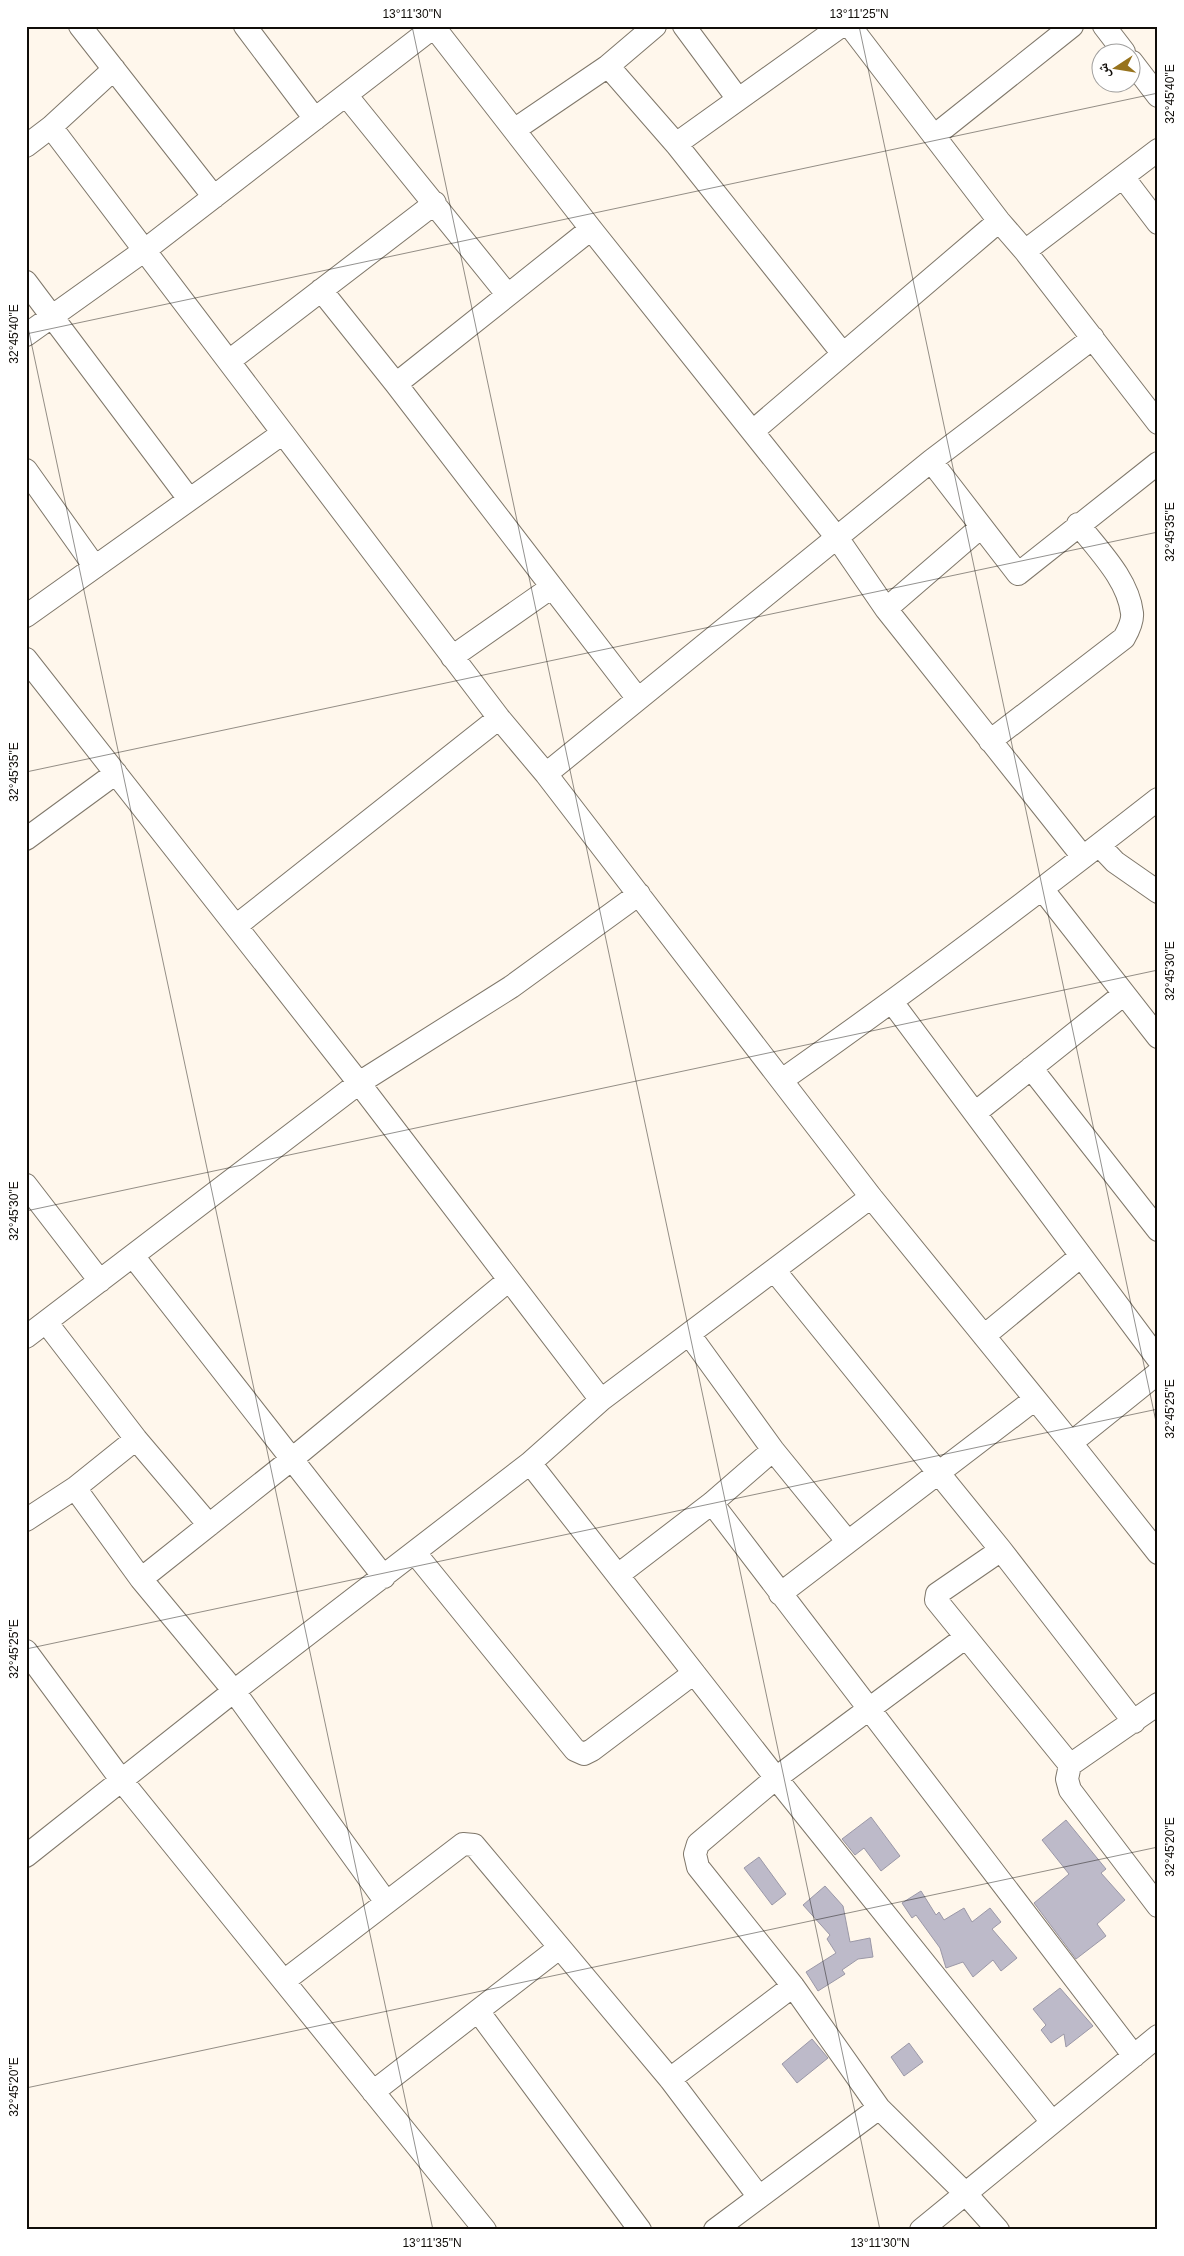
<svg xmlns="http://www.w3.org/2000/svg" width="1184" height="2256" font-family="Arial,'Noto Naskh Arabic',sans-serif">
<style>
.building{fill:#bdbac9;stroke:#9b98a7}
.lines{fill:none;stroke-linecap:round;stroke-linejoin:round}
.minor-casing{stroke:#7f776a;stroke-width:24}
.minor{stroke:#fff;stroke-width:22}
.ticks{fill:none;stroke:#100d09;stroke-width:1;stroke-opacity:0.45}
.neatline{fill:none;stroke:#100d09;stroke-width:2}
.ticks-label{font-size:12px;text-anchor:middle;fill:#100d09}
</style>
<rect width="100%" height="100%" fill="#fff7ec"/>
<!-- building -->
<path class="building" d="M871,1817L900,1856L881,1871L864,1848L855,1855L842,1839Z
M1066,1820L1106,1869L1101,1873L1125,1900L1097,1924L1106,1936L1076,1959L1034,1903L1069,1874L1042,1840Z
M759,1857L786,1894L772,1905L744,1868Z
M825,1886L843,1906L850,1942L870,1938L873,1957L858,1959L842,1970L845,1974L818,1991L806,1972L836,1953L827,1939L830,1935L803,1905Z
M921,1891L936,1915L939,1912L944,1920L964,1908L972,1922L990,1908L1001,1922L992,1929L1017,1958L1001,1971L993,1960L973,1977L963,1962L946,1968L940,1948L916,1915L912,1918L902,1903Z
M1060,1988L1093,2026L1066,2047L1064,2034L1051,2043L1041,2030L1046,2025L1033,2009Z
M812,2039L828,2058L797,2083L782,2064Z
M909,2043L923,2062L904,2076L891,2057Z"/>
<g class="lines">
<!-- minor casing -->
<g class="minor-casing">
<path id="minor" d="M80,26L214,197
M245,26L315,119
M684,26L738,99
M850,26L999,221L1025,251L1158,423
M1104,26L1124,52
M434,27L591,229L838,539L886,609L1083,857
M1132,62L1158,96
M608,66L676,144L843,354
M346,95L507,294
M51,127L499,718L546,774L871,1197L1071,1443L1158,1553
M514,130L608,66L655,26
M934,136L1072,26
M676,144L841,26
M26,146L51,127L114,69
M1123,177L1158,223
M1025,251L1158,150
M26,282L189,499
M321,290L396,384L638,699
M26,335L145,250L435,26
M229,361L435,203
M396,384L591,229
M753,431L999,221
M931,461L1018,574L1158,463
M26,470L95,567
M886,609L981,527
M26,616L283,433
M452,657L552,587
M26,659L359,1083L601,1400
M990,741L1124,638C1128,631 1133,621 1132,613C1128,579 1098,550 1078,524
M546,774L931,461L1093,338
M26,839L116,773
M1099,845L1115,862L1158,892
M1043,890L1158,1037
M236,926L499,718
M892,1002L1158,1359
M1031,1068L1158,1230
M782,1080C910,990 1034,896 1158,799
M975,1113L1124,994
M26,1185L100,1281
M133,1256L384,1577
M774,1270L1001,1550L1134,1722
M46,1322L136,1439L209,1525
M689,1334L773,1450L848,1542
M984,1336L1081,1256
M26,1337L359,1083L511,987L639,894
M1071,1443L1158,1373
M530,1463L776,1778L1052,2122
M75,1488L141,1579L234,1691L386,1902
M712,1503L1134,2056
M26,1520L75,1488L136,1439
M1001,1550L937,1594L936,1600L1070,1765L1067,1779L1070,1790L1158,1906
M415,1553L575,1750L584,1754L592,1750L694,1673
M618,1575L712,1503L773,1450
M141,1579L292,1459L509,1280
M780,1594L1035,1399
M966,1637L776,1778L698,1844L695,1854L698,1867L793,1986L879,2108L965,2193L998,2230
M26,1651L122,1781L485,2230
M1070,1765L1158,1704
M26,1856L234,1691L530,1463L601,1400L871,1197
M284,1981L463,1844L474,1845L670,2079L759,2197
M478,2011L640,2230
M670,2079L793,1986
M373,2092L559,1948
M715,2230L879,2108
M921,2230L1158,2036"/>
</g>
<!-- minor -->
<use href="#minor" class="minor"/>
</g>
<!-- ticks -->
<path class="ticks" d="M412,26L880,2230M859,26L1158,1431M26,318L433,2230M26,334L1158,93M26,772L1158,532M26,1211L1158,970M26,1649L1158,1409M26,2088L1158,1847"/>
<!-- border -->
<rect width="1184" height="2256" fill="none" stroke="#ffffff" stroke-width="55"/>
<!-- north arrow -->
<g transform="translate(1116 68) rotate(258)"><circle r="24" fill="#ffffff" stroke="#9f9e9d"/>
<path d="M0-4L9 19L0 12L-9 19Z" fill="#97731d"/>
<text y="-8" font-size="14" font-weight="bold" text-anchor="middle" fill="#100d09">ش</text>
</g>
<rect x="28" y="28" width="1128" height="2200" class="neatline"/>
<g class="ticks-label">
<text x="412" y="18">13°11'30"N</text>
<text x="859" y="18">13°11'25"N</text>
<text transform="translate(1170 94) rotate(-90)" y="4">32°45'40"E</text>
<text transform="translate(14 334) rotate(-90)" y="4">32°45'40"E</text>
<text transform="translate(1170 532) rotate(-90)" y="4">32°45'35"E</text>
<text transform="translate(14 772) rotate(-90)" y="4">32°45'35"E</text>
<text transform="translate(1170 971) rotate(-90)" y="4">32°45'30"E</text>
<text transform="translate(14 1211) rotate(-90)" y="4">32°45'30"E</text>
<text transform="translate(1170 1409) rotate(-90)" y="4">32°45'25"E</text>
<text transform="translate(14 1649) rotate(-90)" y="4">32°45'25"E</text>
<text transform="translate(1170 1847) rotate(-90)" y="4">32°45'20"E</text>
<text transform="translate(14 2087) rotate(-90)" y="4">32°45'20"E</text>
<text x="432" y="2247">13°11'35"N</text>
<text x="880" y="2247">13°11'30"N</text>
</g>
</svg>
